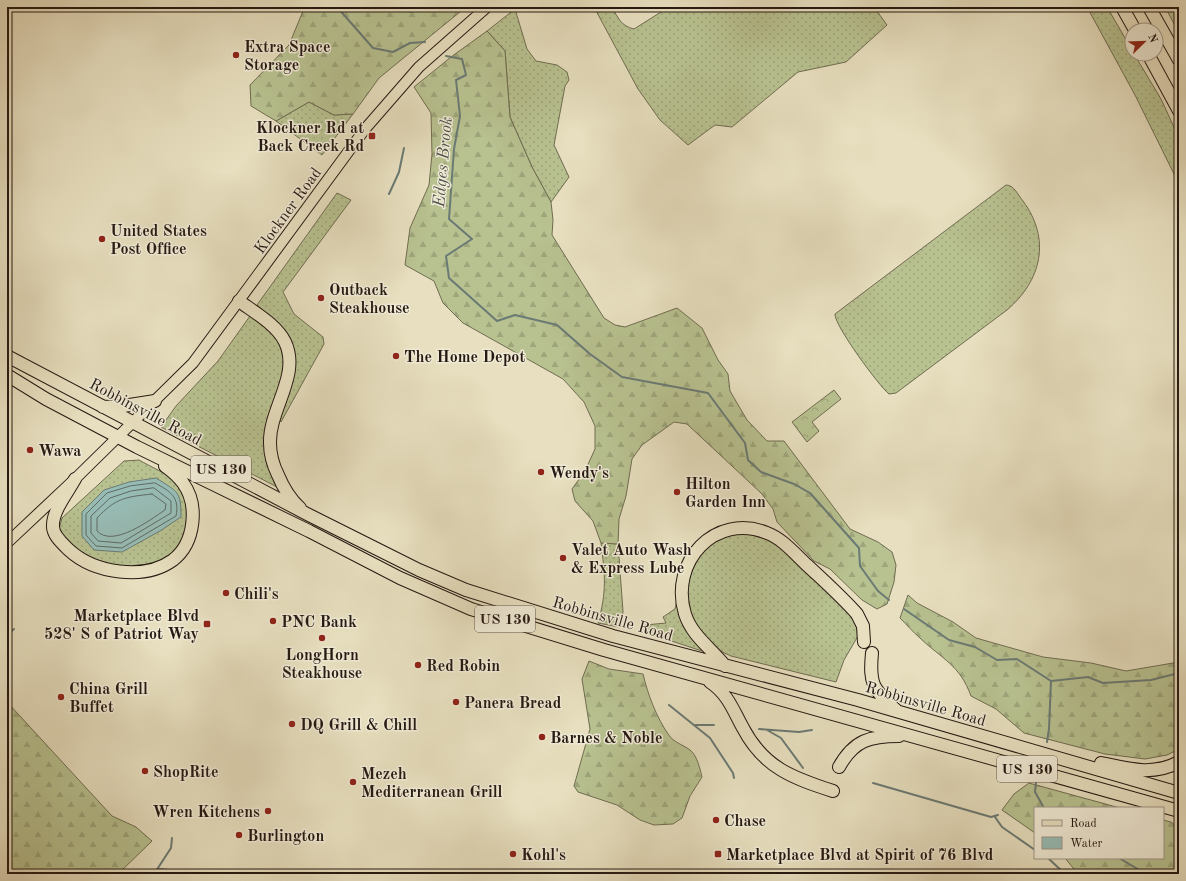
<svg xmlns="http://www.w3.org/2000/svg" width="1186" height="881" font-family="'Old Standard TT',serif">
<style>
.grass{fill:url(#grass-dots);stroke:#6f6c51}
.forest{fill:url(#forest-firs);stroke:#6f6c51}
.park{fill:url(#park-crowns);stroke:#6f6c51}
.water{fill:#97bcb5;stroke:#6a7a74}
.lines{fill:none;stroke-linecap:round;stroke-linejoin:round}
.shore{stroke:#5e6a64;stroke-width:1}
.stream{stroke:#6a7a74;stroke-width:2}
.major-casing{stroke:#261812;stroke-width:12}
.highway-casing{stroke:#261812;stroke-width:14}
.major{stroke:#e7dfbf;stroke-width:10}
.highway{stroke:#e7dfbf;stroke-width:12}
.poi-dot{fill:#8f2418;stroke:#efead5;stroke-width:1.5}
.labels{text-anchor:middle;stroke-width:3;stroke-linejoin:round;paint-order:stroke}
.shield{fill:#efead5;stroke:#62574c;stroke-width:1}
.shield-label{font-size:15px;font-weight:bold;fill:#261812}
.poi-label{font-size:16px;font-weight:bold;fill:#261812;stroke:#efead5;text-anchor:start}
.street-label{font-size:16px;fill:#261812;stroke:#efead5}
.water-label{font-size:17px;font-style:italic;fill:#4e514b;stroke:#efead5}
</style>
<defs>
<pattern id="grass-dots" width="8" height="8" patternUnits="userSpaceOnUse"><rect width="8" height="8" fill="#b8c190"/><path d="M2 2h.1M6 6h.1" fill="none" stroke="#9ea57b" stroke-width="1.8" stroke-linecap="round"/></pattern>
<pattern id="forest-firs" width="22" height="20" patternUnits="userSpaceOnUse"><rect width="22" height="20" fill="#b8c190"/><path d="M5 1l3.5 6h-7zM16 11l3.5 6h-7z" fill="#9ea57b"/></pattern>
<pattern id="park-crowns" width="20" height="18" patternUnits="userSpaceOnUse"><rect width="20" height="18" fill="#b8c190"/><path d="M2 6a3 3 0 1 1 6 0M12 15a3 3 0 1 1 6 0" fill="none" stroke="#9ea57b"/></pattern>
</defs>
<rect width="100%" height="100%" fill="#e7dfbf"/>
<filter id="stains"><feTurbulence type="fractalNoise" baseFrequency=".005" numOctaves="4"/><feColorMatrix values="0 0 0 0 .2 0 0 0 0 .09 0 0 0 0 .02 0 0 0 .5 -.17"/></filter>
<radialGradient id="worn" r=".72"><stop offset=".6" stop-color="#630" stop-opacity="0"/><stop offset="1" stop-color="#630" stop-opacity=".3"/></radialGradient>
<!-- grass -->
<path class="grass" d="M594,7H612C618,18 621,26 634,29L669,7H874L887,25L846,62L798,72L732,127L715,125L688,145L660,120L638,89Z
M1087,7H1107L1132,50V54H1134L1161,99L1179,138V184L1135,95Z
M515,9L527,49L536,61L557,65L567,72L569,80L565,86L554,145L569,177L551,202L532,167L510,117L505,51L487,31Z
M309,102L334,115L353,114L322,155L276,121Z
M1006,185C1014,185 1018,195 1023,201C1051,239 1042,280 1007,310L896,393L889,394C879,386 834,325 835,314Z
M337,193L351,200L283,292L294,314L323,337L324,344L281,422L278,417L293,369L272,318L257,305Z
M250,316L276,336L282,349L284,363L280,387L272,410L279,488L161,427L176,406L218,361Z
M139,460C151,467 168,474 178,483C186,491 188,504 188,514C188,569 125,580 85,558C73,551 64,540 59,529L62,518L124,461Z
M740,532L774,541L856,618L858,636L844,660L836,682L731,656L718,650L696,628L687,605L689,570L711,542Z
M601,543L618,544L623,611L622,620L619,627L598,623C607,591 605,575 601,543Z
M678,595L704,649L702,651L644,632L645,625L666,623L663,617L675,609Z"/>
<!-- forest -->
<path class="forest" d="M302,7H385L389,10L411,12L421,7H466L379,78L353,114L334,115L309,102L276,121L251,106L250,85L289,45L303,11Z
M1165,7H1179V33Z
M487,31L505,51L510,117L532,167L551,202L553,220L552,235L604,318L615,325L625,327L677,308L702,328L718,360L728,374L730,391L747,420L767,441H784L850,529L878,542L892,552L896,565L894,582L887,604L877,609L862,600L830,569L814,561L777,522L773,509L762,494L687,424L674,422L642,445L632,459L626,496L619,519L618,544L601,543L593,521L575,501L572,489L585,471L595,449V426L584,402L563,379L463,323L443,303L434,281L405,265L410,228L429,185L432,154L431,113L414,87L451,57Z
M908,595L917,603L953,622L976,638L1043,657L1091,663L1126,671L1179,662V749L1167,755L1145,759L1105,754L1024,733L996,709L971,696C960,665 942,659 920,638C913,632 907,625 900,618Z
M589,661L609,669L643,674C648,695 656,716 668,734C674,743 682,744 690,750C697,755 700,769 702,777L690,796L682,818L673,824L654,825L640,820L617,805L578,792L574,786L590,729L582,679Z
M7,702L112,816L136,827L152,841L118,874H7Z
M1029,783L1120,808H1035V833L1002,810L1014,794Z
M1163,820L1171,822L1179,829V874H1078L1065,858H1163Z"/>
<!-- park -->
<path class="park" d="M834,390L841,399L812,422L819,431L807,442L792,422Z"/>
<!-- water -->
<path class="water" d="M156,478C178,492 181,491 181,517L160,531L122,552L94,550L82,536V512L104,490L129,482Z"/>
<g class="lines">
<!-- shore -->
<path class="shore" d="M155,483C170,491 180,497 176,516L122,548L96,546L86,535V514L107,493L130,486Z
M154,488L171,501V513L121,543L98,541L91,533V516L110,498L131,491Z
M152,494L166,504L165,510C150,520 113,548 97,531V518C116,498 125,497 152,494Z"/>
<!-- stream -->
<path class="stream" d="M337,7L373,48L393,52L410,43L425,42
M446,56L462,59L466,75L456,80L460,116L454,149L449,219L472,239L446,256L449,278L497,321L515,315L557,325L590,354L622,377L708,393L745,443L748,460L761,472L794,484L810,493L859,548L860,566L878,591L889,600
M389,194L399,172L404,148
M904,609L949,640L975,647L997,660L1017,659L1051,681
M7,635L14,629
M1051,681L1088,677L1103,683L1151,680L1179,673
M669,705L710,738L733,773L734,778
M695,725H714
M759,729L799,732L812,730
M767,730L781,738L803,768
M1047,742L1049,729L1051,681
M1036,782L1035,792L1044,808
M873,783L991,817L998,815
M995,817L1002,827L1035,850
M1048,858L1065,874
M1119,858L1146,874
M158,869L169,870
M154,874L171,848L172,838"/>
<!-- major casing -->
<g class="major-casing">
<path id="major" d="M7,543L75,479L193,363L365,129L419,67L487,7"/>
</g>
<!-- highway casing -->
<g class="highway-casing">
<path id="highway" d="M1122,7L1135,30
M1149,7L1179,60
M1148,54L1179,111
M239,301C254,312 277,325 285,342C301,375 269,409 270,443C270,455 273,465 278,475C283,487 290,499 300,508
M7,356L309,515L419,570L466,590L613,636L858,700L1179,793
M7,375L46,399L137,447L309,531L400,578L471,609L604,650L1179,811
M103,407L123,406L155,401
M75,479C68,492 53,510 53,525C52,535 63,544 69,550C94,573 144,581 173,560C195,543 199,505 183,483C178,476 172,471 165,466
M872,653C869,685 873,689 897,711
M725,666C711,648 692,636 685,614C669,562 715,512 767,533C783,539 795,554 807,565C824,581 842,597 857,614L863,626L864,642
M710,682C728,694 733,710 743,728C764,768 793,778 833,791
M1101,763C1129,769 1153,776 1179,762
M839,767C854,740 870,736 899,736"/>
</g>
<!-- major -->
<use href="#major" class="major"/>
<!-- highway -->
<use href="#highway" class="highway"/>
</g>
<!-- markers -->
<g class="poi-dot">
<circle cx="236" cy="55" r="4"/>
<rect x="368" y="132" width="8" height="8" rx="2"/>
<circle cx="102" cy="239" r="4"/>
<circle cx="321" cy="298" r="4"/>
<circle cx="396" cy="356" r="4"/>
<circle cx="30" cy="450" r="4"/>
<circle cx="541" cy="472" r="4"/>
<circle cx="677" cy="492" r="4"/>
<circle cx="563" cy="558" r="4"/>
<circle cx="226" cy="593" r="4"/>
<circle cx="273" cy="621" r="4"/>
<rect x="203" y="620" width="8" height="8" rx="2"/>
<circle cx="322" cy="638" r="4"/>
<circle cx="418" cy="665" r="4"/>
<circle cx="61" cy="697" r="4"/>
<circle cx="456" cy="702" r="4"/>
<circle cx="292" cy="724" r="4"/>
<circle cx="542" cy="737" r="4"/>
<circle cx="145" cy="771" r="4"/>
<circle cx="353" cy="782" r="4"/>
<circle cx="268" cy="811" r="4"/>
<circle cx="716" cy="820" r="4"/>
<circle cx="239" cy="835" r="4"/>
<circle cx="513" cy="854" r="4"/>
<rect x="714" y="850" width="8" height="8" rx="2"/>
</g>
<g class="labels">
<!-- shield labels -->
<g class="shield">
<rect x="191" y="456" width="60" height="26" rx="3"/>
<rect x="475" y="606" width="60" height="26" rx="3"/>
<rect x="997" y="756" width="60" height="26" rx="3"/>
</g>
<g class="shield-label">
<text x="221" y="474">US 130</text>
<text x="505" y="624">US 130</text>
<text x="1027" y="774">US 130</text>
</g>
<!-- poi labels -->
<g class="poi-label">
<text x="244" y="52">Extra Space<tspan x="244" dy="18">Storage</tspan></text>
<text x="364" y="133" text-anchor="end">Klockner Rd at<tspan x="364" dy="18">Back Creek Rd</tspan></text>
<text x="110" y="236">United States<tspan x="110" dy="18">Post Office</tspan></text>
<text x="329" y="295">Outback<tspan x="329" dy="18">Steakhouse</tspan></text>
<text x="404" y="362">The Home Depot</text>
<text x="38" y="456">Wawa</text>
<text x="549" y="478">Wendy's</text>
<text x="685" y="489">Hilton<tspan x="685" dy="18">Garden Inn</tspan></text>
<text x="571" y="555">Valet Auto Wash<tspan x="571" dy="18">&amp; Express Lube</tspan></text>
<text x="234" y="599">Chili's</text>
<text x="199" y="621" text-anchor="end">Marketplace Blvd<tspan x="199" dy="18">528' S of Patriot Way</tspan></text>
<text x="281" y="627">PNC Bank</text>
<text x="322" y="660" text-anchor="middle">LongHorn<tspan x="322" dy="18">Steakhouse</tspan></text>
<text x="426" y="671">Red Robin</text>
<text x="69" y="694">China Grill<tspan x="69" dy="18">Buffet</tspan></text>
<text x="464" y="708">Panera Bread</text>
<text x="300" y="730">DQ Grill &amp; Chill</text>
<text x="550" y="743">Barnes &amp; Noble</text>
<text x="153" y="777">ShopRite</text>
<text x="361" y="779">Mezeh<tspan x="361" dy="18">Mediterranean Grill</tspan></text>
<text x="260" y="817" text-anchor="end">Wren Kitchens</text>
<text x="724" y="826">Chase</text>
<text x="247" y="841">Burlington</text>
<text x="521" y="860">Kohl's</text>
<text x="726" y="860">Marketplace Blvd at Spirit of 76 Blvd</text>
</g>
<!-- street labels -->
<g class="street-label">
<text transform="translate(287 210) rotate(-54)" y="6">Klockner Road</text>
<text transform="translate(146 411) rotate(28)" y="6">Robbinsville Road</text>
<text transform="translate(613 618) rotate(16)" y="6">Robbinsville Road</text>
<text transform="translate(926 703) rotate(16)" y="6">Robbinsville Road</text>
</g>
<!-- water labels -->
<g class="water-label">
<text transform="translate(442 162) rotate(-85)" y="6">Edges Brook</text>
</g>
</g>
<!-- margin -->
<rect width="1186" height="881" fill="none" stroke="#e7dfbf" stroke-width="24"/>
<rect x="8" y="8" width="1170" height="865" fill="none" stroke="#261812" stroke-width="2"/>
<rect x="12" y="12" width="1162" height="857" fill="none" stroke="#261812"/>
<!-- legend -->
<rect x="1034" y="807" width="130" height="52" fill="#efead5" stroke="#9f9687"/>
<rect x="1042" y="820" width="20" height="6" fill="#e7dfbf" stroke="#9f9687"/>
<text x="1070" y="827" font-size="12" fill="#261812">Road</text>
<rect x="1042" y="837" width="20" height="12" fill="#97bcb5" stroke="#9f9687"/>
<text x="1070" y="847" font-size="12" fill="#261812">Water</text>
<!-- north arrow -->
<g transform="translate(1144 42) rotate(67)"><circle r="19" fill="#efead5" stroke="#9f9687"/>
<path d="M0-3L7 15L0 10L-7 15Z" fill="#8f2418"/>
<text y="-6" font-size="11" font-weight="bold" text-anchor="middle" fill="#261812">N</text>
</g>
<rect width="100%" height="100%" filter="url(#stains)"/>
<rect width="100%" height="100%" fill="url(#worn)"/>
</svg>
